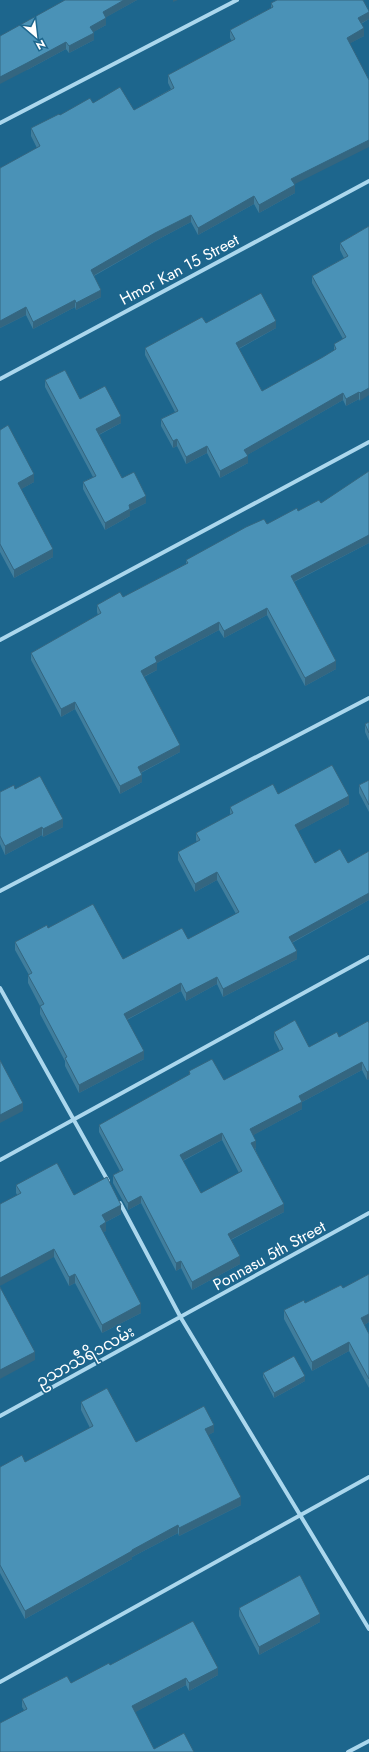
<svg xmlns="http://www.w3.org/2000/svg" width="369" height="1752" font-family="Jost,'Noto Sans Myanmar',sans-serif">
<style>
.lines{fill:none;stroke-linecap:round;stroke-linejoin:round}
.street{stroke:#abd7ed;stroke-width:4}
.wall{fill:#407e9d;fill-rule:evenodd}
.shaded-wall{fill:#346680}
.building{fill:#4a92b7;stroke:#346680;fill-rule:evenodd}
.labels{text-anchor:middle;stroke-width:3.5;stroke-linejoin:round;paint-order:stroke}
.street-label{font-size:16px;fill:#fff;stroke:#1d668d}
</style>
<rect width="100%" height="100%" fill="#1d668d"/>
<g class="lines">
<!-- street -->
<path class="street" d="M0,123L237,0
M0,379L369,181
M0,640L369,442
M0,891L369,698
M0,988L108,1181
M0,1160L369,957
M120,1203L181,1318L369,1629
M0,1416L369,1213
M0,1682L369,1477
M348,1752L369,1741"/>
</g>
<!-- wall -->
<path class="wall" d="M65,0H137L106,17V25L93,32L94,40L69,53L66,49L27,70Z
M271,3L369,11V19L361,24L364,36L350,43L294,184L295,193L259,213L254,204L198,235L191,222L155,241L94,276L101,297L76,310L75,307L33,329L26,315L0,328V168L37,148L31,136V128L60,115L93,103L134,110L171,89L168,83V75L232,41L230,38V30L271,8Z
M369,226L360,401L359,399L346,406L343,400L247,455L248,463L220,478L207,453L186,464L177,446L173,448L161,426V419L175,412L145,355V348L206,323L276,328L239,349L262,391L334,351V344L343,339L312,283V276L344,258L340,250V243Z
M45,380L121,423L99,435L122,478L146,503L130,511V516L105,530L83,489V482L93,477L45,387Z
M0,430L34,482L21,489L53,557L14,578L0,552Z
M321,503L369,543L294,582L336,669L305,686L267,615L224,638L219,630L157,663V670L144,677L180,752L141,773L142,782L120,794L75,709L61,717L31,660V653L98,615L97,612V605L123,597L186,564V560L267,524L298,511Z
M369,722V741L365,732V724Z
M369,780V812L359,793V785Z
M15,789L63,827L43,837L42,835L5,855L0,844V792Z
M278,794L349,804L298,831L315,863H348L369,851V900L292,943L297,959L223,997L217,984L186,1001L181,991L127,1020L144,1059L79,1093L65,1066V1061L40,1014V1006L28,983V975H29L15,950V942L48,928L123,959L188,939L236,914L217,880L195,892L178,860V852L197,842L196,840V833L230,815V807Z
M369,1023V1079L367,1080L362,1070L302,1102V1109L253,1135L256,1148L255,1149L284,1212L231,1240L240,1264L192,1290L181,1268L176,1271L141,1203L128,1210L113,1183V1175L120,1171L99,1132V1125L189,1075V1071L224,1080L280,1051L274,1039V1032L309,1047L339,1037ZM222,1140L239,1173L201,1193L183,1161Z
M16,1185L74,1195L121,1214L106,1222V1231L103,1232L141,1313L102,1333L75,1283L69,1286L54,1257L16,1193Z
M369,1274V1322L364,1325L369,1334V1388L349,1351L312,1371L284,1319V1310L305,1303L343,1288Z
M263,1373L305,1381L274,1398L263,1377Z
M81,1402L136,1442L214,1432L208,1435L241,1505L179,1536L178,1533L132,1557V1559L25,1619L0,1573V1467L25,1462L90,1428L81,1410Z
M239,1608L320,1622L259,1655L239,1616Z
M110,1665L218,1675L189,1691L186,1685L135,1712L154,1749L0,1752L24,1710L22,1707V1699L71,1683Z"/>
<!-- shaded-wall -->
<path class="shaded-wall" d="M124,0H137L103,19V12Z
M173,0H178L173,2Z
M369,12V19L358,25V18Z
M106,18V25L90,34V27Z
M364,28V36L347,45V38Z
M94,33V40L69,53V46Z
M66,42V49L27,70L0,84V77Z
M369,140V147L291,186V179Z
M295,185V193L259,213V205Z
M254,196V204L198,235V228Z
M191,215V222L155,241L91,277V270L155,233Z
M101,290V297L76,310V303Z
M75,300V307L33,329V322Z
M26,307V315L0,328V321Z
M276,321V328L236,350V343Z
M369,388V395L360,401V393Z
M359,392V399L346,406V399Z
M343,393V400L244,457V450Z
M121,416V423L96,436V429Z
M177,439V446L173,448V441Z
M207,446V453L186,464V457Z
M248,456V463L220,478V471Z
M34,474V482L18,491V483Z
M146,496V503L130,511V516L105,530V523L129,505Z
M369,535V543L291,583V576Z
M53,549V557L14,578V570Z
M267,608V615L224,638V631Z
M219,622V630L157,663V670L141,678V671L155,657Z
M336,661V669L305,686V678Z
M75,702V709L61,717V709Z
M180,745V752L138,774V767Z
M142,775V782L120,794V786Z
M349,796V804L295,833V825Z
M63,819V827L43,837V829Z
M42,827V835L5,855V846Z
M217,872V880L195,892V884Z
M369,893V900L289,944V937Z
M297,951V959L223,997V989Z
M217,977V984L186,1001V993Z
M181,983V991L124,1021V1014Z
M144,1051V1059L79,1093V1085Z
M362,1062V1070L302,1102V1109L250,1137V1129L299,1096Z
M369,1071V1079L367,1080V1072Z
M23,1103V1111L0,1123V1115Z
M222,1133V1140L180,1162V1155Z
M256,1141V1148L251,1151V1143Z
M141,1196V1203L128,1210V1203Z
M284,1204V1212L228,1241V1234Z
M121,1205V1214L102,1224V1215Z
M106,1222V1231L100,1234V1226Z
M54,1249V1257L0,1286V1278Z
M240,1256V1264L192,1290V1282Z
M181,1261V1268L176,1271V1263Z
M75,1274V1283L69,1286V1277Z
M141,1304V1313L102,1333V1325Z
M369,1314V1322L361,1327V1318Z
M349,1342V1351L312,1371V1362Z
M35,1352V1360L0,1379V1370Z
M305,1376V1381L274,1398V1393Z
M214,1425V1432L205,1437V1429Z
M241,1497V1505L179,1536V1528Z
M178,1525V1533L132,1557V1559L25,1619V1611L132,1550Z
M320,1614V1622L259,1655V1647Z
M218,1668V1675L189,1691V1683Z
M186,1678V1685L132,1714V1706Z"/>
<!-- building -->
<path class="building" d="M65,0H124L103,12L106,18L90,27L94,33L69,46L66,42L27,63L0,77V36Z
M277,0H363L369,11V12L358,18L364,28L347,38L369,80V140L291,179L295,185L259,205L254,196L198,228L191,215L155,233L91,270L101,290L76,303L75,300L33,322L26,307L0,321V168L40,146L31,128L59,114L60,115L90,98L93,103L120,87L134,110L174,88L168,75L235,39L230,30L273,7L271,3Z
M369,226V388L360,393L359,392L346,399L343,393L244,450L248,456L220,471L207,446L186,457L177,439L173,441L161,419L178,411L145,348L202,317L206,323L261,293L276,321L236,343L262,391L323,357L336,349L334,344L346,337L312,276L348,256L340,243Z
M65,370L80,399L105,386L121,416L96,429L122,478L134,472L146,496L129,505L130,509L105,523L83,482L96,476L45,380Z
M8,425L34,474L18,483L53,549L14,570L0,544V430Z
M369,471V535L291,576L336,661L305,678L267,608L224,631L219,622L155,657L157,662L141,671L180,745L138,767L142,775L120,786L75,702L61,709L31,653L101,613L97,605L120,592L123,597L188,563L186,560L246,527L264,519L267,524L297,508L298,511L319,500L321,503Z
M369,722V733L365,724Z
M332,765L349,796L295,825L315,863L340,849L348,863L369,851V893L289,937L297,951L223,989L217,977L186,993L181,983L124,1014L144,1051L79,1085L65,1058L67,1057L40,1006L44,1004L28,975L32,973L15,942L47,925L48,928L93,904L123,959L182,928L188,939L239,912L217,872L195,884L178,852L200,840L196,833L233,813L230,807L273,784L278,794Z
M40,776L63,819L43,829L42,827L5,846L0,836V792L14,785L15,789Z
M369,780V805L359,785Z
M295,1020L309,1047L337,1032L339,1037L368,1021L369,1023V1071L367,1072L362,1062L299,1096L302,1102L250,1129L256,1141L251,1143L284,1204L228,1234L240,1256L192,1282L181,1261L176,1263L141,1196L128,1203L113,1175L123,1170L99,1125L190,1074L189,1071L212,1059L224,1080L283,1049L274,1032ZM222,1133L242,1171L201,1193L180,1155Z
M0,1060L23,1103L0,1115Z
M57,1163L74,1195L107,1177L121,1205L102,1215L106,1222L100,1226L141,1304L102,1325L75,1274L69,1277L54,1249L0,1278V1204L21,1193L16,1185Z
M369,1274V1314L361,1318L369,1334V1379L349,1342L312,1362L284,1310L304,1300L305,1303L341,1285L343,1288Z
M0,1287L35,1352L0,1370Z
M294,1356L305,1376L274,1393L263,1373Z
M107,1388L136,1442L204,1406L214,1425L205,1429L241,1497L179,1528L178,1525L132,1550V1551L25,1611L0,1565V1467L22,1455L25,1462L93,1426L81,1402Z
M300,1575L320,1614L259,1647L239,1608Z
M193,1621L218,1668L189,1683L186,1678L132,1706L154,1749L184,1733L194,1752H0V1723L27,1709L22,1699L67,1676L71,1683L109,1663L110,1665Z"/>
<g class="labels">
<!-- street labels -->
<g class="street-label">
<text transform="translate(179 269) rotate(-28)" y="6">Hmor Kan 15 Street</text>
<text transform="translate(269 1255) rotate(-29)" y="6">Ponnasu 5th Street</text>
<text transform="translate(85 1356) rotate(-29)" y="6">ဥသာသီရိ၁လမ်း</text>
</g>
</g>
<!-- north arrow -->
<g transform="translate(36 36) rotate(152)" stroke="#1d668d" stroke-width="3" paint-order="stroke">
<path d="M0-3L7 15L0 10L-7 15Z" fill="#ffffff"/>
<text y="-6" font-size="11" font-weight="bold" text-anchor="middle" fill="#ffffff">N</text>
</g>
</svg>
